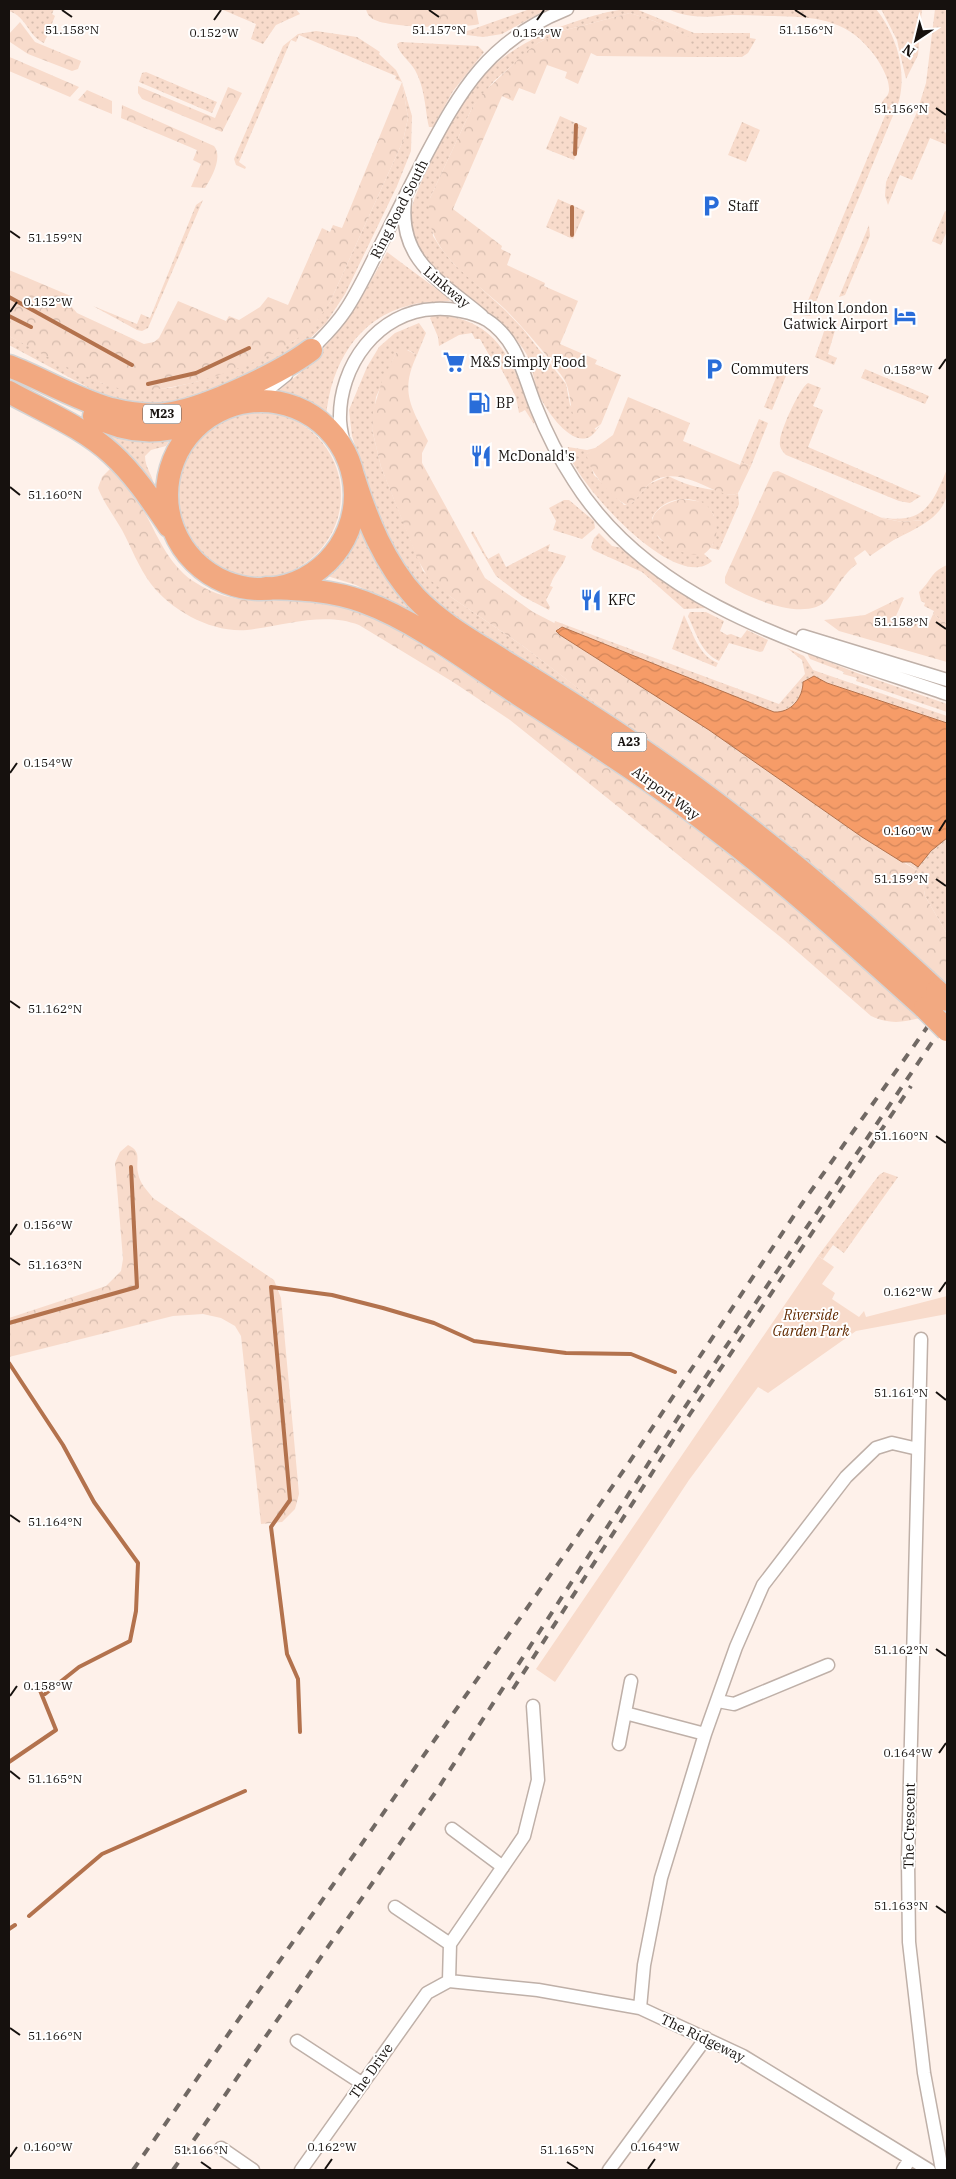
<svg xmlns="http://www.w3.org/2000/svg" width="956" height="2179" font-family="'IBM Plex Serif',serif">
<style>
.grass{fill:url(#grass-dots)}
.forest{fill:url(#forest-crowns)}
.park{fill:#f8dbcb}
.water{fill:url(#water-waves);stroke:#b3724d}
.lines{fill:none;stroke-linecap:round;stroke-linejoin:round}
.stream{stroke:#b3724d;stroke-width:4}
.street-casing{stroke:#bfb0a8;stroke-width:15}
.highway-casing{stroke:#d5d4d4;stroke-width:25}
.street{stroke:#fff;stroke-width:12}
.highway{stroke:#f2a981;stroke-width:22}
.rail{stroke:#716964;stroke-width:4;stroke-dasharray:9 9;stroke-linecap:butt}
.highway-bridge-casing{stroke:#d5d4d4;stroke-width:25;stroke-linecap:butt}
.highway-bridge{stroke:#f2a981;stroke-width:22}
.ticks{fill:none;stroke:#16110e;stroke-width:2}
.labels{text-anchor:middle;stroke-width:4;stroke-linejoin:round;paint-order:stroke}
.shield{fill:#fff;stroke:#5c5856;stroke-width:1}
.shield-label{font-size:12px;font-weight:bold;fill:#16110e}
.poi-label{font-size:14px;fill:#16110e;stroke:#fff;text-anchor:start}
.street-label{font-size:14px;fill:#16110e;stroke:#fff}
.park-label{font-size:14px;font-style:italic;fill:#622a01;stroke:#fff}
.ticks-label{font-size:12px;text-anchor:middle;fill:#16110e;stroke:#fff;stroke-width:4;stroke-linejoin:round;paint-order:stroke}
</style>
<defs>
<pattern id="grass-dots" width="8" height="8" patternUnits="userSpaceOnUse" patternTransform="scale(1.25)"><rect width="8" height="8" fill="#f8dbcb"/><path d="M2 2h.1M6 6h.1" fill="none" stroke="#d4bbad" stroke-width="1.8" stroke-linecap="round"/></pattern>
<pattern id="forest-crowns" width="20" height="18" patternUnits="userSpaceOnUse" patternTransform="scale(1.25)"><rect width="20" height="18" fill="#f8dbcb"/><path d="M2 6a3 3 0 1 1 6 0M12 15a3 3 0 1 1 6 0" fill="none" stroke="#d4bbad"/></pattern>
<pattern id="water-waves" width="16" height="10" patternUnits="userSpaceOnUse" patternTransform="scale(1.25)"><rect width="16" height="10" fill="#f69c68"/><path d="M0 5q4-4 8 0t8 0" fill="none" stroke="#d28559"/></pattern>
</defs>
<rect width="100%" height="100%" fill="#fef1ea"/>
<!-- grass -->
<path class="grass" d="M9,9H54L52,14L55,16L44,43C28,36 27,17 9,11Z
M221,9H296L300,14L276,25L263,44L251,39L256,24Z
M530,9H547L502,34L483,37L459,34Z
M636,9L694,33H750V38L756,39L748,53L742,57H689L688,37L654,21L630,13L562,31L538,43L494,81L472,108L430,198L433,236L440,247L453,263L505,310L523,329L566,384L570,405L596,430L601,424C598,428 595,433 591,436C572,449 546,410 539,395C534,383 533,368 527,355C500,307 406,273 410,217C412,194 441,143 452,119C480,65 525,37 583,19C599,14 618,8 636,9Z
M668,9H876C896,34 907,70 899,101L810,316L802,315L887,111L880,107C882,101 885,98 887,96C895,85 878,59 871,51C845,18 813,17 774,16C760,16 746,15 732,15C709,17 689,19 668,9Z
M881,9H922L918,55L906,79L897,40Z
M935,9H947V128L944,131L947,134V145L930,138L912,180L900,175L888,205L885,196L886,182L917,112L926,83Z
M316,31L357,37L380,52L379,54L396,70L402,82L412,116L411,151L397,186L345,294L326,323L295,353L231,388L144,409L104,396L9,345V336L102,383L133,390L170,388L199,381L268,355L294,341L317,320L330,302L403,141L408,118L402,82L395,79L396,76L299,35L296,42L291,40L239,162L246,167L245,169L236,165L234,159L283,46L298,34Z
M400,42L478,46L484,52L453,91L433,127H429L428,123C425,105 424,86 415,70C410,61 398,53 397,44Z
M146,72L217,102L212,113L139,82L142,73Z
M560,116L587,128L574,160L546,149Z
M742,122L760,130L746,162L728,155Z
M558,199L585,211L573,239L546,227Z
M203,200L148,328L142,331L137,330L93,306L137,324L141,314L150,318L196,205Z
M945,211L947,212V231L941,245L932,241Z
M869,225L870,236L845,295L839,297Z
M387,252L446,296L450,301C437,303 424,301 411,305C357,318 331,364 326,417L303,402L276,393L308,366L343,326L362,297Z
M433,315C502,317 513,367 535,420L534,424L525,410L519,413L516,397L496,359L492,360L480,339H475L472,333L459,335L439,346L438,337L430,318Z
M419,323L426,333L417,355L408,350L396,353L376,397L372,429L381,467L423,571L451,597L523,646L677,764L457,619L421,591L384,535L352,436L349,410L367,367L379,347L395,333Z
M829,324H834L836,327L828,354L837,358L834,365L815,357L825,329Z
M782,363L790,366L772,410L764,407Z
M865,369L929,396L925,404L861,378Z
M808,383L821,388L813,406L823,410L808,447L921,496L910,503L899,501L786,455C782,451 779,447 780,441C780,431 800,387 808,383Z
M175 495a83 83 0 1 1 166 0a83 83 0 1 1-166 0Z
M759,419L768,423L751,466L741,462Z
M102,428L171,438L166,446L151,450L145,456C145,468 153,475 154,486L99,434Z
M568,447L587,450L599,447L587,454L594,475L624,505L632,503L649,484L668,476C684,484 697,488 715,490C723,491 730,498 738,493L739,504L719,550L710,548L713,544L714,516C703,492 663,494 652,518L658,537L661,540L691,554H704L712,561C673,597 562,466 568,447Z
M947,469C947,477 948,485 947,493C944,519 910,531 890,542L922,520L902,522L879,517C924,525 932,505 947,469Z
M564,500H569L594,521L595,528L582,539L553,530L556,521L549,508Z
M359,519L439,628L356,585L324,575C343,559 352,542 359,519Z
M473,531L488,559L499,553L506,567L550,544L548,551L566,556C563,567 554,573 550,586L553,587L546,600L550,607L549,610L522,596L496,576L471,533Z
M599,533L612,546L626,549L662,579L706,608L684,609L642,572L593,550L591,547L594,538Z
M947,565V624L933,614L934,611L924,606L925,603L921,601L919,592C932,581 929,573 947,565Z
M690,612H706L724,621L720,631L727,635L731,634L741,638L747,630L768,640L763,651L760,652L729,643L719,661C701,653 696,633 688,616Z
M684,615C693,633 698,655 718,663L716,667L672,649Z
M555,621L779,704L805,674L802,660L787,648L804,656L813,670L947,716V723L827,683L814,676C802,692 792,717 769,711L554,624Z
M807,653L857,673L947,704V712L856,681L857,678L843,674L844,672L810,659Z
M947,838V934L925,896L921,873L906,863L922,860Z
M884,1172L898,1177L844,1253L833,1245L823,1259L818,1256L879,1175Z"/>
<!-- forest -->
<path class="forest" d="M366,9H476L479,24C462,29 391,28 375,20C370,18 367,14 366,9Z
M630,13L654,21L689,37V57L597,56L591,53L578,84L565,78L567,72L547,65L535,94L519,88L513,101L502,96L453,209L502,246L501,249L511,254L507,265L545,283L544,286L578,301L560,344L597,360L595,364L621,375L601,424L590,432H585C568,418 573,401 566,383C563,376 555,368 551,361C537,344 521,325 505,309C473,279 420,249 430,198L472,108L483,93L526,52L538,43L562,31Z
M20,22L35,42L81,61L78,69L72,71L28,54L10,42L9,34Z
M9,57L12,58L79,87L70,97L9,71Z
M402,82L408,118L403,141L330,302C323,314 312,328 301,336C262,365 170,397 122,389C89,382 40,352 9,336V270L73,297L71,306L77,313L144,344L154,342L159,338L178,301L226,321L229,316L239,320L260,307L268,297L288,305L322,228L330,232L333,225L342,228Z
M138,86L215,118L228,87L242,93L222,132L142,99L138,93Z
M87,90L112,101V114L78,100Z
M122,105L214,146C223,157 212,177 205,188L191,187L201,164L193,160L197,150L121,118Z
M405,349L417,355C399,393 412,407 428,441L422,453V463L485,578L533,612L562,627L558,628L560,635L709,730L862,837L921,873L925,896L947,934V980L945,984L814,870L523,646L451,597L429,579L418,560L381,467L372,429L373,411L382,381L396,353Z
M628,397L690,423L683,441L740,465L741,462L751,466L738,493C723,503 687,466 657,479C644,485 640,498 629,505C616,504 585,467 587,454L613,435Z
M110,469C150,497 153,554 193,581C236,610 273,597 319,601C345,603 365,612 388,623C492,691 598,757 698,831C776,889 848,954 920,1018C901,1023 889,1024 871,1016L783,939L510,720L453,682L359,625C324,611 282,626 247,630C212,633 172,611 151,584C139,568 131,547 122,530C114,516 104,503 98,488L102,477Z
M778,471L882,518L902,522L923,520L870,556L865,550L854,558L857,564C844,573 838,587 828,599C807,623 752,599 729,586L725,583V577L770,478L773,472Z
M682,499L703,502C720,515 722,541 704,554C675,562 617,515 682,499Z
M902,597L904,598L896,616L927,628L933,614L947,624V662L839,631L824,620L865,615Z
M128,1145C143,1152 135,1161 138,1173C140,1184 147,1190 153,1198L274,1280L281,1298L299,1494L295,1509L282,1522L261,1524L241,1336L235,1326L221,1318L203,1314L173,1316L9,1357V1318L106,1286L121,1271L123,1259L115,1163L120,1152Z"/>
<!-- park -->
<path class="park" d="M818,1256L834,1267L822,1284L835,1293L832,1299L859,1317L864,1311L866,1317L947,1296V1314L856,1331L768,1393L758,1387L689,1480L555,1682L536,1669Z"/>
<!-- water -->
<path class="water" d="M562,627L774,712C791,713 803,698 803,682L814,676L827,683L947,723V838L931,851L918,867L911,862H902L862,837L709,730L560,635L556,631Z"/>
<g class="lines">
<!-- stream -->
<path class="stream" d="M575,154L576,125
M572,235V207
M9,297L132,365
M9,316L31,327
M148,384L196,373L249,348
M9,1323L137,1287L131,1167
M9,1363L63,1445L94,1502L138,1563L136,1611L130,1641L79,1667L45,1694
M300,1732L298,1679L287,1654L271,1527L290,1500L271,1287L332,1295L383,1308L434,1323L474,1341L566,1353L631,1354L675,1372
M9,1762L56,1730L39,1688
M29,1916L102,1854L245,1791
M9,1929L15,1925"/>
<!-- street casing -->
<g class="street-casing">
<path id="street" d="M405,201C398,261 442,282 482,316
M307,354C320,340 334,328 345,311C356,295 365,276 374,258C391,225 407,192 424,159C461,89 489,40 567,9
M229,408L271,387L286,375
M348,460C345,448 341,435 340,421C338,366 378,311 435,309C450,308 473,312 487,320C518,340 523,375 536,407C546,432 559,458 574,481C655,609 814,648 947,694
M803,636L947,680
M921,1339L908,1860L909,1942L924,2073L942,2170
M718,1701L734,1704L828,1665
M625,1713L705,1734
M619,1744L631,1681
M452,1829L503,1867
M395,1907L450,1944
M449,1981L538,1990L640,2008L743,2056L929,2170
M449,1981L450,1944L524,1836L538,1780L533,1706
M640,2008L644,1965L661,1878L705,1734L736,1647L763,1585L846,1477L876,1448L892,1443L918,1449
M297,2041L363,2084
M221,2148L253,2170
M301,2170L427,1993L449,1981
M609,2170L706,2038
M903,2170L910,2159"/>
</g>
<!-- highway casing -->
<g class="highway-casing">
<path id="highway" d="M9,366C43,379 75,399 111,409C131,414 152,417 172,413C208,407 282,372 311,350
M9,392C43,411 83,427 112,454C134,474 152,501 169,526
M167 495a94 94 0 1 1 188 0a94 94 0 1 1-188 0Z
M94,416C130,435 164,434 200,420
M353,475C367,520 384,563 416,598C443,626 478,644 510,665C554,692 598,720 641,749C746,821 844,904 937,991
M266,588C299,589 332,590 364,602C416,621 471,663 518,694C584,737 650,779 713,827C787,883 856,946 925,1008"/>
</g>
<!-- street -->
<use href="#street" class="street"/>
<!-- highway -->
<use href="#highway" class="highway"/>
<!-- rail -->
<path class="rail" d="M513,1689L690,1414L911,1086
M133,2170L626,1467L801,1205L928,1026
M173,2170L437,1790L683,1410L937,1035"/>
<!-- highway-bridge casing -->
<g class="highway-bridge-casing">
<path id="highway-bridge" d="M937,991L947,1000
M925,1008L947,1030"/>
</g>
<!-- highway-bridge -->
<use href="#highway-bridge" class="highway-bridge"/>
</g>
<!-- ticks -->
<path class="ticks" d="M62,10L72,17M429,10L439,17M795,10L806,17M214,20L221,10M537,20L544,10M936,108L946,115M10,231L20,238M10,312L17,302M939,369L946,359M10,487L20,495M936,622L946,629M10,773L17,763M939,831L946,820M936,879L946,886M10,1001L20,1008M936,1136L946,1143M10,1235L17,1224M10,1258L20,1265M939,1292L946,1282M936,1392L946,1400M10,1515L20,1522M936,1649L946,1656M10,1696L17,1686M939,1753L946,1743M10,1771L20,1779M936,1906L946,1913M10,2028L20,2035M10,2157L17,2147M201,2162L211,2169M567,2162L578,2169M325,2169L332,2159M648,2169L655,2159"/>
<!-- icons -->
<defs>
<g id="parking-bare" transform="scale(1.725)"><path d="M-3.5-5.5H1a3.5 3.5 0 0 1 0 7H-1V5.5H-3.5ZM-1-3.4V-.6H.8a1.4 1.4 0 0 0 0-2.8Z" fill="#296dd9" stroke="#fff" stroke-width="2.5" paint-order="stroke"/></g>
<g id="hotel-bare" transform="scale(1.725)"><path d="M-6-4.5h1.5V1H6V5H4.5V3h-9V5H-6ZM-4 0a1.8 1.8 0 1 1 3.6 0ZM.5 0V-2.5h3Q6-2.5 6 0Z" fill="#296dd9" stroke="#fff" stroke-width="2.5" paint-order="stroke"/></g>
<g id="supermarket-bare" transform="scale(1.725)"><path d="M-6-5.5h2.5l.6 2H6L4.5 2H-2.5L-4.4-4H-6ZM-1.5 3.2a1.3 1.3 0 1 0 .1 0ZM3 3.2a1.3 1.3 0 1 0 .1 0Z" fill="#296dd9" stroke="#fff" stroke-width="2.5" paint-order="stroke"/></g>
<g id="fuel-bare" transform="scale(1.725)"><path d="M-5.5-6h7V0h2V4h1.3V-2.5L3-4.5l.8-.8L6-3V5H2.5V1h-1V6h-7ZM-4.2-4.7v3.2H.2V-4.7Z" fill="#296dd9" stroke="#fff" stroke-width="2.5" paint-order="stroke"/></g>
<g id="restaurant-bare" transform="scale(1.725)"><path d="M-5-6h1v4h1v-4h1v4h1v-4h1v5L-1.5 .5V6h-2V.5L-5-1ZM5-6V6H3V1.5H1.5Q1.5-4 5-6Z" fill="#296dd9" stroke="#fff" stroke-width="2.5" paint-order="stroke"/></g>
</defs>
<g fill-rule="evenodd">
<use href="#parking-bare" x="711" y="206"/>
<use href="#hotel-bare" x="905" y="316"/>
<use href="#supermarket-bare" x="454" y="362"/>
<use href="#parking-bare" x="714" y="369"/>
<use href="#fuel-bare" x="479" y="403"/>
<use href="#restaurant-bare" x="481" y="456"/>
<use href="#restaurant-bare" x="591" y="600"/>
</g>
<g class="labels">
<!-- shield labels -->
<g class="shield">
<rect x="143" y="404.5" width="38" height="19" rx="4"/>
<rect x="611.5" y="732.5" width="35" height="19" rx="4"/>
</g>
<g class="shield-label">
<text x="162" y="418">M23</text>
<text x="629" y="746">A23</text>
</g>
<!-- poi labels -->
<g class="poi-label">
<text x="728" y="211">Staff</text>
<text x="888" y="313" text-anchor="end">Hilton London<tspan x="888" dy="16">Gatwick Airport</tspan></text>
<text x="470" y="367">M&amp;S Simply Food</text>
<text x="731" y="374">Commuters</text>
<text x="496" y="408">BP</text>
<text x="498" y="461">McDonald's</text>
<text x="608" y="605">KFC</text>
</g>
<!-- street labels -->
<g class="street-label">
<text transform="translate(399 209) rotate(-63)" y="5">Ring Road South</text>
<text transform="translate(447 287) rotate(40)" y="5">Linkway</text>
<text transform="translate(666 793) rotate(36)" y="5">Airport Way</text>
<text transform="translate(909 1826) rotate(-89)" y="5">The Crescent</text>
<text transform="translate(703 2038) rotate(26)" y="5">The Ridgeway</text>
<text transform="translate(371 2071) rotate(-55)" y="5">The Drive</text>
</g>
<!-- park labels -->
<g class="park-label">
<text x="811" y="1320">Riverside<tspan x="811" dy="16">Garden Park</tspan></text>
</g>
</g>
<g class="ticks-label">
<text x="72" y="34">51.158°N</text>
<text x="439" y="34">51.157°N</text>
<text x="806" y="34">51.156°N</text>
<text x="214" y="37">0.152°W</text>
<text x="537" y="37">0.154°W</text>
<text x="901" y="113">51.156°N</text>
<text x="55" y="242">51.159°N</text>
<text x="48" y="306">0.152°W</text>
<text x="908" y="374">0.158°W</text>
<text x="55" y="499">51.160°N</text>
<text x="901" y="626">51.158°N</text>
<text x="48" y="767">0.154°W</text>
<text x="908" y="835">0.160°W</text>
<text x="901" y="883">51.159°N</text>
<text x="55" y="1013">51.162°N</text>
<text x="901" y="1140">51.160°N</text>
<text x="48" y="1229">0.156°W</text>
<text x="55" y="1269">51.163°N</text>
<text x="908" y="1296">0.162°W</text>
<text x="901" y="1397">51.161°N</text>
<text x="55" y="1526">51.164°N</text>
<text x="901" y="1654">51.162°N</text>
<text x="48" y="1690">0.158°W</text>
<text x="908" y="1757">0.164°W</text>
<text x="55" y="1783">51.165°N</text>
<text x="901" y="1910">51.163°N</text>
<text x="55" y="2040">51.166°N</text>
<text x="332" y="2151">0.162°W</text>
<text x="655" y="2151">0.164°W</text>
<text x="48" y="2151">0.160°W</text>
<text x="201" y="2154">51.166°N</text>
<text x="567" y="2154">51.165°N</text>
</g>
<!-- border -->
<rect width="956" height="2179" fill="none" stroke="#16110e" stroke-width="20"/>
<!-- north arrow -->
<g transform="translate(916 40) rotate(215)" stroke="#ffffff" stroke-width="4" paint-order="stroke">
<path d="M0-4L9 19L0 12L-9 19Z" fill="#16110e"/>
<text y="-8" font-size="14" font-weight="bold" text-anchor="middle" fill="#16110e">N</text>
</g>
</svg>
